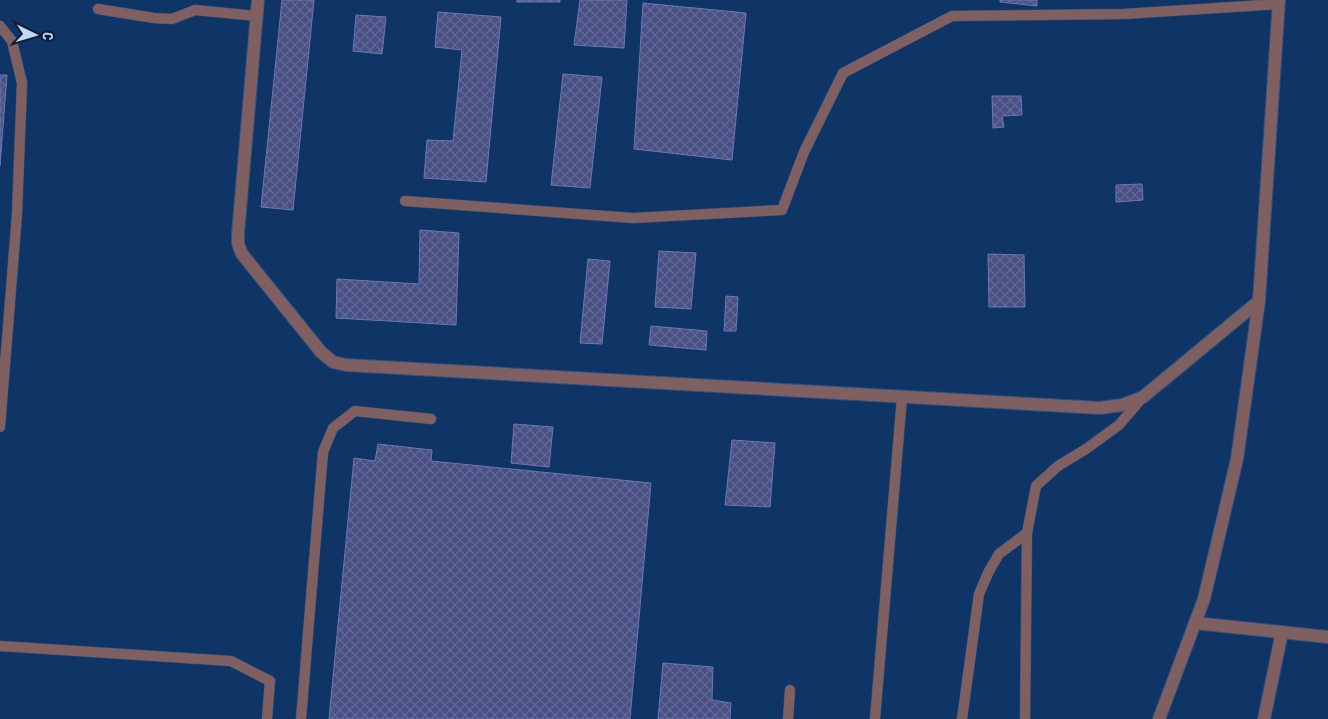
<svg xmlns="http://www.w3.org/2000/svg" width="1328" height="719" font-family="'Roboto Condensed',sans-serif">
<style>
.building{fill:url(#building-cross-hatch);stroke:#6d76b5}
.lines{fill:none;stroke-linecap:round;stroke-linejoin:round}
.service-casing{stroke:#2f5280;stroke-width:11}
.minor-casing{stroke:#2f5280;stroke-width:14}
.tertiary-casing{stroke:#2f5280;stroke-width:14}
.service{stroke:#805f60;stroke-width:10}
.minor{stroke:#805f60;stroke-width:12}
.tertiary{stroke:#805f60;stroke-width:12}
</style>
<defs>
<pattern id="building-cross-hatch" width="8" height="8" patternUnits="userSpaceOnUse" patternTransform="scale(1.25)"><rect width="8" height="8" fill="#495083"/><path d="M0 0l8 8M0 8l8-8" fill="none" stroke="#616895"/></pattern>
</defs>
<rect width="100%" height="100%" fill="#0f3566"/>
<!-- building -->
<path class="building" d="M282,0H314L293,210L261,207Z
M517,0H560V2H517Z
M580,0H627L624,48L574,45Z
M1000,0H1037V6L1000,2Z
M643,3L746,13L732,160L634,149Z
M438,12L501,17L486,182L424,178L427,140L453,141L462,50L435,47Z
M356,15L386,17L382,54L353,51Z
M563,74L602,77L590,188L551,185Z
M0,75H7L0,166Z
M992,96H1021L1022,115L1002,116L1004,127L993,128Z
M1142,184L1143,200L1116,202V185Z
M420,230L459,233L456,325L336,318L337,279L419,284Z
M659,251L696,253L691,309L655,307Z
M988,254L1024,255L1025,307H989Z
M588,259L610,261L602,344L580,343Z
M726,296L738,297L736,331H724Z
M651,326L707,331L706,350L649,345Z
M514,424L553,427L549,467L511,463Z
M732,440L775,443L770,507L725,505Z
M378,444L432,450L431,461L651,483L630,719H329L354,458L375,461Z
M663,663L713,667L712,700L731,703L730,719H658Z"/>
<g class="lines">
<!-- service casing -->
<g class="service-casing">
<path id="service" d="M98,9L154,18L172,19L195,10L257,16
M0,26L12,41L22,83L17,214L0,427
M405,201L633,218L782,210L804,152L843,73L952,16L1124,14L1279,4
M0,646L231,661L270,681L267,719
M301,719L323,452L333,428L355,411L431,419
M788,719L790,690
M875,719L902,397
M962,719L979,594L989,571L999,554L1027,533
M1025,719L1027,533L1036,486L1058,466L1086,449L1119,425L1142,398"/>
</g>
<!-- minor casing -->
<g class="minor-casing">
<path id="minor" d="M258,0L238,234V244L242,254L321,352L333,362L346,365L1100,408L1122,405L1143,397L1259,301
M1195,623L1328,637
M1264,719L1282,632"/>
</g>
<!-- tertiary casing -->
<g class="tertiary-casing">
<path id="tertiary" d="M1159,719L1204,599L1237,459L1259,301L1279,0"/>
</g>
<!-- service -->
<use href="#service" class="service"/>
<!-- minor -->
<use href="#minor" class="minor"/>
<!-- tertiary -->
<use href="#tertiary" class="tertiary"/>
</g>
<!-- north arrow -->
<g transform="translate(35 35) rotate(95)" stroke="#0e1e34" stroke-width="4" paint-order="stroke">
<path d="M0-4L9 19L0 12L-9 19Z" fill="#c1d7f5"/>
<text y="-8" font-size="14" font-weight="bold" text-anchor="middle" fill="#c1d7f5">С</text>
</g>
</svg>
